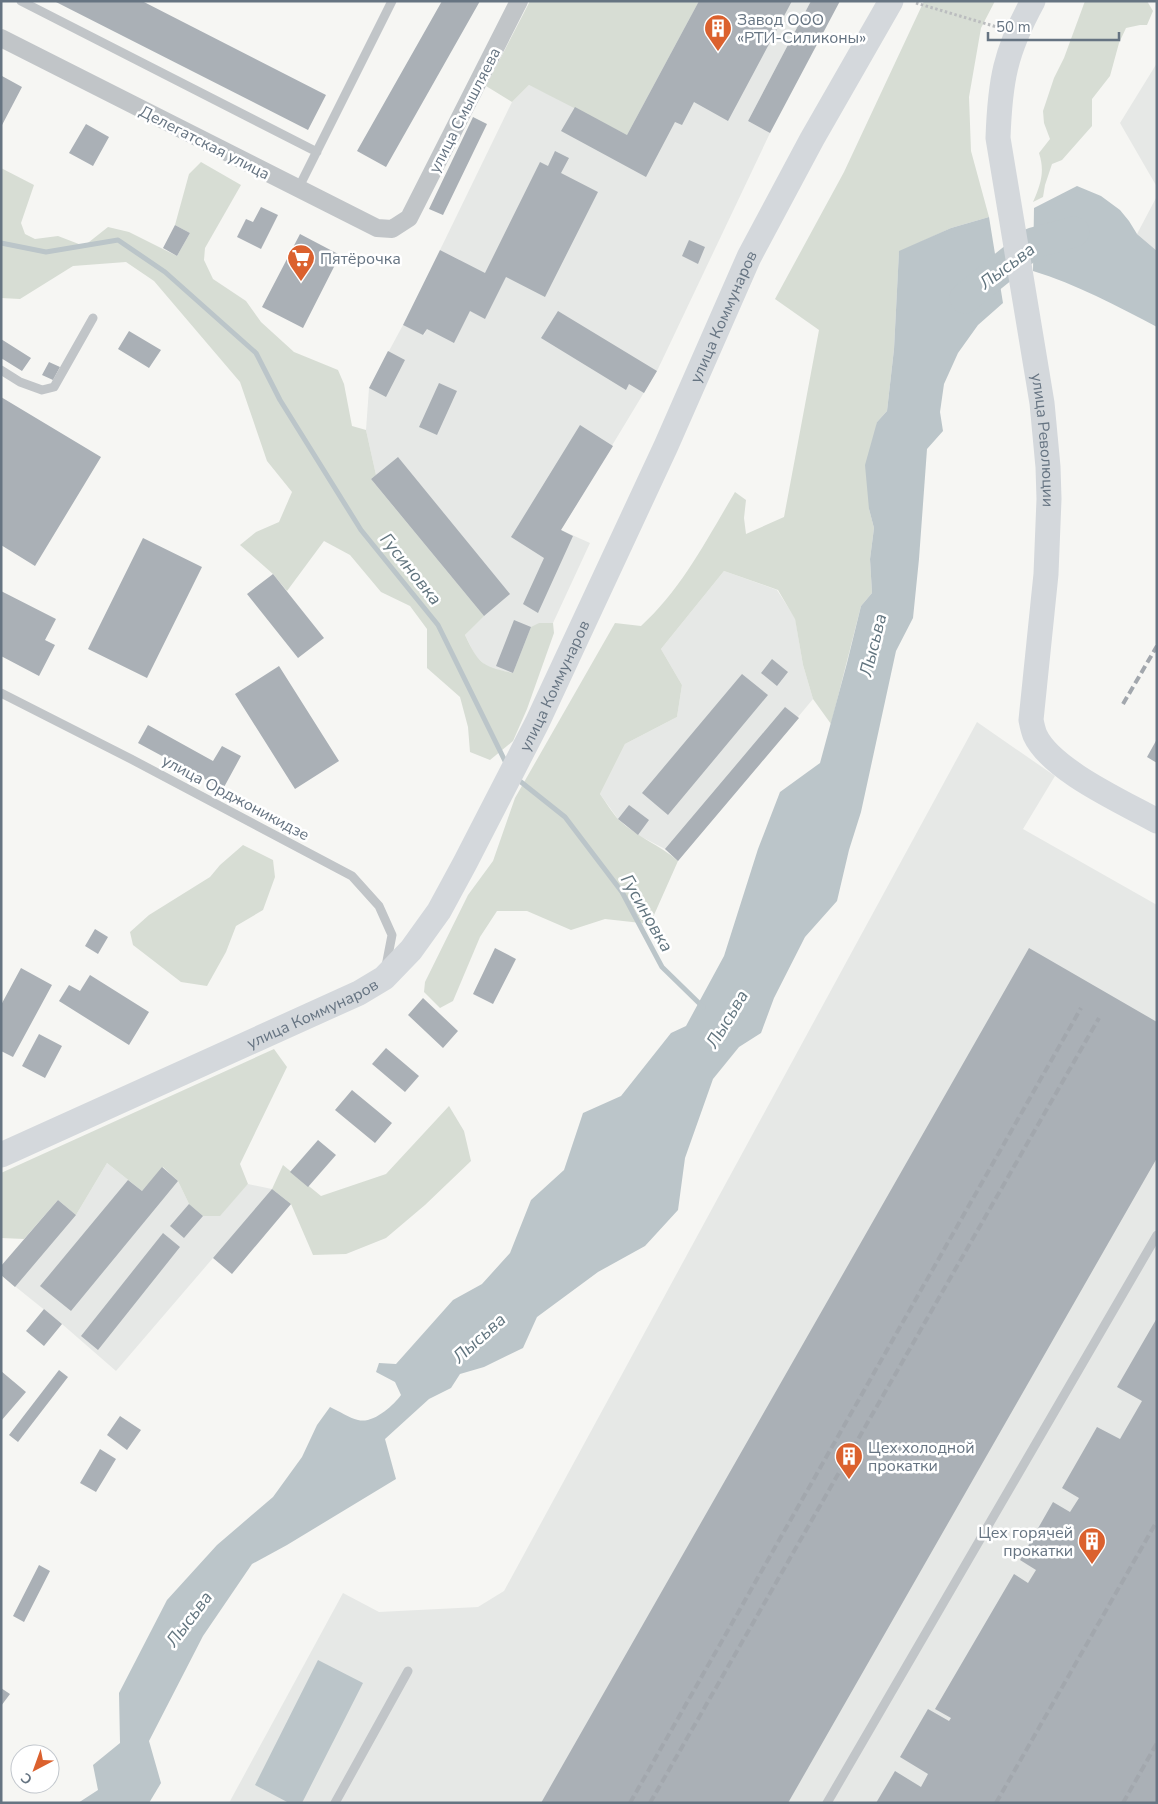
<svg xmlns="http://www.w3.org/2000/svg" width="1158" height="1804" font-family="'Nunito Sans',sans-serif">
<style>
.built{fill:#e6e8e6}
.green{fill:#d7ddd4}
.water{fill:#bbc5c9}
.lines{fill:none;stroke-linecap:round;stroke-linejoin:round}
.stream{stroke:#bbc5c9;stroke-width:5}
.river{stroke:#bbc5c9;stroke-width:31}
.building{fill:#aab0b6}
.path{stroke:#bbbdbf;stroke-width:3;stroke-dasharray:2.5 2.5;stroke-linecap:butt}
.lane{stroke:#c1c5c8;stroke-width:9}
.street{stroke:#c1c5c8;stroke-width:18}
.secondary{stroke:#d4d8dc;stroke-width:25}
.rail{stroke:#a2a7ad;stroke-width:4;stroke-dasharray:8 4;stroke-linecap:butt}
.labels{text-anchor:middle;stroke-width:5;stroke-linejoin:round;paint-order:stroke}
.poi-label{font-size:16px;fill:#667482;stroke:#fff;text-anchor:start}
.street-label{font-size:16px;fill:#667482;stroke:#fff}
.water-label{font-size:18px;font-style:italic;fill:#62757f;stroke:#fff}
</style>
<rect width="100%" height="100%" fill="#f6f6f3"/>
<!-- built -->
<path class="built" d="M699,1H811L748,121L770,133L657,371L561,530L590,543L553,623H539L513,673L489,668L476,657L465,635L483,616L371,479L376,475L366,430L369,388L403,325L424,335L460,260L440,250L512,102L529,85L575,107Z
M1157,63V187L1120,123Z
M1157,196V251L1137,234Z
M724,571L777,590L795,618L803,665L813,699L678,861L665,849L638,835L618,819L600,794L625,744L677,717L682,685L661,649Z
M977,722L1055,776L1023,829L1157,905V1803H229L343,1593L379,1612L478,1607L504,1591Z
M107,1163L142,1191L162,1167L178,1181L189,1204L220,1215L248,1184L272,1189L291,1204L213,1258L116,1371L62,1324L1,1275V1266L58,1200L76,1215Z"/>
<!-- green -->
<path class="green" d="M530,1H699L627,135L529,85L512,102L486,86Z
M924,1H995L981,28L969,97L971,151L989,217L951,228L899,252L894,349L887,411L877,422L869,509L874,528L870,559L872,593L861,606L831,724L813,699L803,665L795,619L778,590L724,571L661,649L682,685L677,717L625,744L600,794C606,802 612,813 619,820C637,837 660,845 678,861L650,924L605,919L571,930L527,911H497L480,937L453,1001L440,1008L424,992L425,982L468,895L493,861L515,798L615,623L641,626C681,590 707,539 735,492L746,500L744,518L746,534L784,517L819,330L775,299L844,172Z
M1085,1H1147L1153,11L1147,25H1140L1126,28L1119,43L1110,76L1092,99V126L1062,160L1052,164L1045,185L1043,197L1033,202C1041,184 1045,171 1039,153L1050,139L1044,123L1043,111L1054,78L1064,58Z
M201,162L241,185L205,248L204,260L213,279L246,301L261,322L294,352L338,370L344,384L352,426L366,430L376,475L371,479L484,616L465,635C479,664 481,666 513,673L531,627L539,623H553L554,633L527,709L513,741L490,760L470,752L468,727L460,697L427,668V629L410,606L381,592L350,555L324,541L287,591L273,574L240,545L256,532L279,522L292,492L267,461L240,382L154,281L126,262L73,266L20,299L1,298V168L34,185L21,223L25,234L35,239L58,236L84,246L108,227L129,232L177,256L190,233L175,225L189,174Z
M243,845L273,860L275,877L263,910L236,926L226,952L207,986L181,982L133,945L130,932L149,915L210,877L220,865Z
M274,1049L287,1067L240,1164L248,1184L220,1216H203L189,1204L178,1181L163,1167L142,1191L107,1163L76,1215L58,1200L24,1239L1,1238V1173Z
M449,1106L464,1131L471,1161L425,1205L386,1238L346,1254L313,1255L291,1204L272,1189L283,1165L321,1196L386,1174Z"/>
<!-- water -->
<path class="water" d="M1077,186L1101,196L1120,210L1129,221L1137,234L1157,251V327C1117,306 1076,284 1033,271L1034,208Z
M989,217L1003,303L978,325L958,353L944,384L940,412L943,431L927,449L919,559L913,618L896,651L861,812L849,850L837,901L805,937L774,998L761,1033L739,1047L713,1079L685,1158L678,1210L645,1246L598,1272L537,1317L523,1348L484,1367L460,1374L451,1388L429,1399L385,1439L396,1479L287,1545L252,1564L203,1636L149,1741L161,1783L149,1803H78L98,1790L93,1765L120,1743L119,1693L167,1600L217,1545L273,1497L302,1457L317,1425L330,1407C339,1411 349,1418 358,1420C373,1424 393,1406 401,1395L395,1382L376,1372L379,1363L396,1364L453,1300L482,1284L510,1253L531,1200L564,1170L583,1113L621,1096L671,1033L686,1026L724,956L758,849L780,792L820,763L847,663L861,606L872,593L870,559L874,528L869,509L865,465L877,422L887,411L894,349L899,251L951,228Z
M318,1660L363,1683L302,1803H289L255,1785Z"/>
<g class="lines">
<!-- stream -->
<path class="stream" d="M1,243L46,252L118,240L165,272L256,353L280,400L361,530L438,625L507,765
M516,778L565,817L622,892L662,967L703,1007"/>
<!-- river -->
<path class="river" d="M965,298L1033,243L1074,232"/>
</g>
<!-- building -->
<path class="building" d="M54,1H142L326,95L308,130Z
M442,1H480L386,167L357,151Z
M699,1H792L728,121L694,102L682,125L675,122L646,177L561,131L575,107L627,135Z
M811,1H840L770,133L748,121Z
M2,76L22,87L1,127V78Z
M473,117L487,124L443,215L429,209Z
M86,124L109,137L93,166L69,153Z
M555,151L569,158L561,173L598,192L545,297L506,277L485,319L470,311L454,343L427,329L423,335L403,325L440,250L485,273L540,162L548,166Z
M261,207L278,215L261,249L237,237L246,219L253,222Z
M175,225L190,233L177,256L163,248Z
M300,234L340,255L303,328L262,307Z
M689,240L705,247L698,264L682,256Z
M558,311L657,371L644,393L629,384L626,390L541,338Z
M129,331L161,350L149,368L118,349Z
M1,339L31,358L22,371L1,358Z
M388,351L405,360L386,397L369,388Z
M49,362L60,367L53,380L42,375Z
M439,383L457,391L437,435L419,427Z
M1,397L101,457L35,566L1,545Z
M580,425L613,446L561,530L573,536L538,613L523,604L544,558L511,537Z
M398,457L510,594L484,616L371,479Z
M143,538L202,567L147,678L88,649Z
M273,574L324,638L298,658L247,594Z
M1,591L56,619L45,640L55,645L39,676L1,656Z
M514,620L531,627L513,673L496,666Z
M772,659L788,672L777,686L761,673Z
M279,666L339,761L295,789L235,694Z
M742,674L768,695L668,815L642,793Z
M785,707L799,718L678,861L665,849Z
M148,725L213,761L222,746L241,756L223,789L138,743Z
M1157,739V763L1147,757Z
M629,805L649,820L638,835L618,819Z
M95,929L108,937L98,954L85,946Z
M495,948L516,959L493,1004L473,994Z
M1029,948L1157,1022V1158L788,1803H541Z
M21,968L52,985L13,1057L1,1051V1005Z
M90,975L149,1012L129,1045L59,1001L69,985L80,991Z
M423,998L458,1031L443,1048L408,1015Z
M39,1034L62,1046L45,1078L22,1066Z
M386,1048L419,1076L405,1092L372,1064Z
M352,1090L392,1123L375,1143L335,1110Z
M318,1140L336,1155L308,1187L290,1172Z
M162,1167L178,1181L71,1311L40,1286L128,1180L142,1191Z
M272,1189L291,1204L232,1274L213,1258Z
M58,1200L76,1215L15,1287L1,1275V1266Z
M189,1204L203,1216L184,1238L170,1226Z
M163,1233L180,1247L98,1350L81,1336Z
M44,1309L62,1324L44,1346L26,1331Z
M1157,1318V1803H876L895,1771L921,1787L928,1774L900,1757L928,1709L949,1721L951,1718L935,1709L1014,1574L1028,1583L1036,1570L1020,1560L1053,1502L1070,1512L1079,1498L1062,1488L1097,1427L1120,1439L1142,1401L1117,1387Z
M59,1370L68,1377L18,1442L9,1435Z
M1,1371L26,1392L1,1421Z
M120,1416L141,1430L127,1450L107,1435Z
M100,1449L116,1459L96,1492L80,1483Z
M39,1565L50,1571L24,1622L13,1616Z
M1,1688L10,1694L1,1706Z"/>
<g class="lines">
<!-- path -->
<path class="path" d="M916,3L997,27"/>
<!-- lane -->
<path class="lane" d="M21,1L317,152
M298,189L392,1
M1,370L20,382L42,390L54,387L93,318
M1,693L131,759L352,876L379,906L392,935L386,966
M335,1803L408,1671
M827,1803L1157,1235"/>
<!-- street -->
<path class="street" d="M1,38L377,228L392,229L409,218L519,1"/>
<!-- secondary -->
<g class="secondary">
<path id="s1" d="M1033,1C1005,52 1000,81 998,138L1042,403L1048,467L1049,499L1046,574L1031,720C1032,725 1033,730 1035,735C1051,770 1123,802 1157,821"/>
<path id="s2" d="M1,1155L359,993L384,978L411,950L439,911L465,863L537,723L666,446L749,257L812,139L891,1"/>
</g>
<!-- rail -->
<path class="rail" d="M1123,704L1157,646
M630,1803L1081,1008
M650,1803L1099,1018
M996,1803L1157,1521
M1123,1803L1157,1743"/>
</g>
<!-- icons -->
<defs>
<g id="building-pin" transform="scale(1.4375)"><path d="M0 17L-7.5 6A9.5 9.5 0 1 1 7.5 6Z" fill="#db612e" stroke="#fff"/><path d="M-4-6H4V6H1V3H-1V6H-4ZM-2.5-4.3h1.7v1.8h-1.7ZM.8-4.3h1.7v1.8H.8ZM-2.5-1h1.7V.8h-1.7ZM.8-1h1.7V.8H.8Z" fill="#fff"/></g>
<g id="supermarket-pin" transform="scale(1.4375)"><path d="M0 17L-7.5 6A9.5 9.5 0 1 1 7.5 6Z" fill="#db612e" stroke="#fff"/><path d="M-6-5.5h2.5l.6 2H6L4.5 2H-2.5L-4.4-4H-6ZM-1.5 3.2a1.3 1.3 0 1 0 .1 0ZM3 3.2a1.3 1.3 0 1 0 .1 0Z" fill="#fff"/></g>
</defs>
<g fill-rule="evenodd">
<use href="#building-pin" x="718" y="28"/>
<use href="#supermarket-pin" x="301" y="258"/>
<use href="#building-pin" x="849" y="1456"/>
<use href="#building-pin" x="1092" y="1541"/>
</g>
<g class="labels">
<!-- poi labels -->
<g class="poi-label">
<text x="737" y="25">Завод ООО<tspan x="737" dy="18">«РТИ-Силиконы»</tspan></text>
<text x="320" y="264">Пятёрочка</text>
<text x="868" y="1453">Цех холодной<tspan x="868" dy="18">прокатки</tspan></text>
<text x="1073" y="1538" text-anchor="end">Цех горячей<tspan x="1073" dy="18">прокатки</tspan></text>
</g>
<!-- street labels -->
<g class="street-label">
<text transform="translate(464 110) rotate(-63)" y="6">улица Смышляева</text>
<text transform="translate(205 142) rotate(27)" y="6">Делегатская улица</text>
<text dy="6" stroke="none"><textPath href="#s2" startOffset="1168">улица Коммунаров</textPath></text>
<text dy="6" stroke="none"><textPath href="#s1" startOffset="449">улица Революции</textPath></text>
<text dy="6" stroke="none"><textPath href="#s2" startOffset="762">улица Коммунаров</textPath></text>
<text transform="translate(236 797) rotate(28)" y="6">улица Орджоникидзе</text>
<text dy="6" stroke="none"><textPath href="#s2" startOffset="342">улица Коммунаров</textPath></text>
</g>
<!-- water labels -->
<g class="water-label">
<text transform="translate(1007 266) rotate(-37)" y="6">Лысьва</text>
<text transform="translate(411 569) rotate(51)" y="6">Гусиновка</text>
<text transform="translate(873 645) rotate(-76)" y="6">Лысьва</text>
<text transform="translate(647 913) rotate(60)" y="6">Гусиновка</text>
<text transform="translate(727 1019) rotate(-59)" y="6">Лысьва</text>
<text transform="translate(479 1338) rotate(-42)" y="6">Лысьва</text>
<text transform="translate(189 1619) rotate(-53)" y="6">Лысьва</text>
</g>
</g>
<!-- border -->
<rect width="1158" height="1804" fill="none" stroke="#667482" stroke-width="5"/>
<!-- north arrow -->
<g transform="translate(35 1769) rotate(221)"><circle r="24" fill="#ffffff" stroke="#c2c7cd"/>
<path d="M0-4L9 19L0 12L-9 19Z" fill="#db612e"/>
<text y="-8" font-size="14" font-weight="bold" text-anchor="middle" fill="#667482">С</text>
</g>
<!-- scale -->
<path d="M988 32v8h131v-8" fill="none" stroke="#667482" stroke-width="2.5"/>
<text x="996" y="32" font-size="15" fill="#667482" stroke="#ffffff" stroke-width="4" paint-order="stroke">50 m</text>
</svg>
